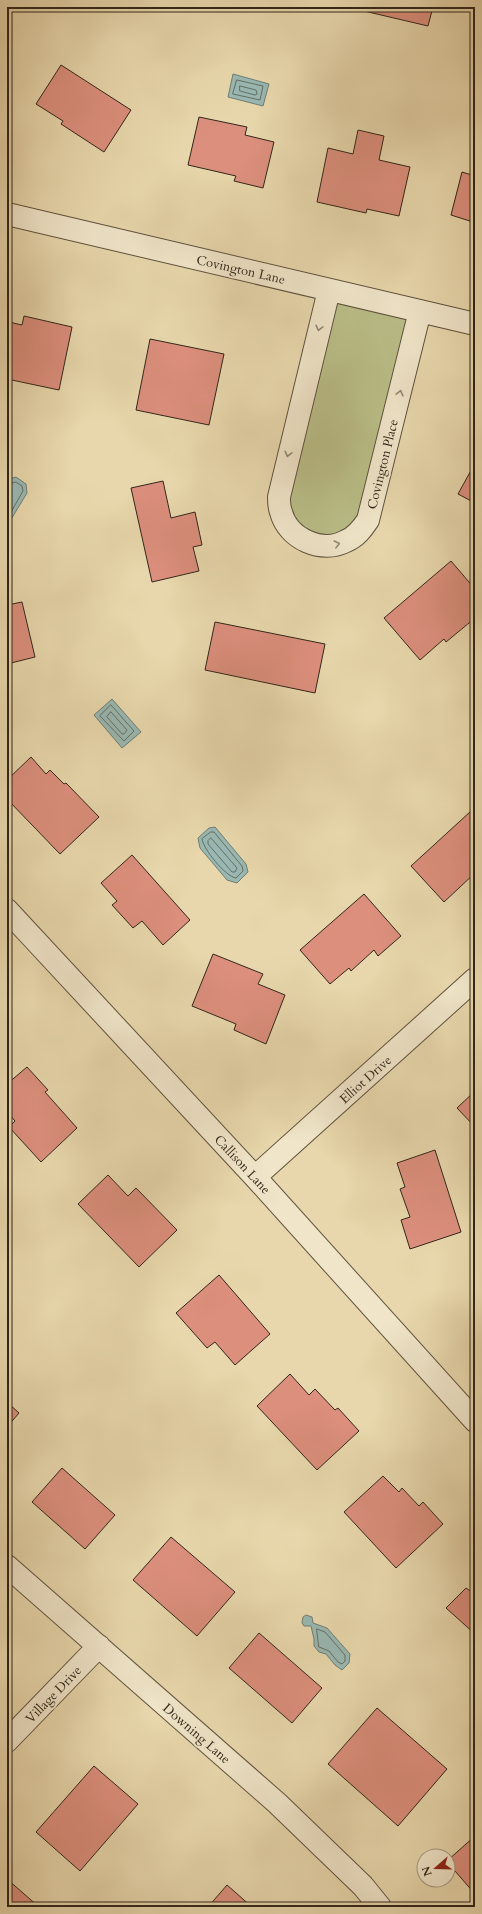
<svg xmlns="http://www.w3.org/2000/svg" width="482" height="1914" font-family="Cardo,serif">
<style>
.green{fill:#b9bd87;stroke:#757250}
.water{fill:#99b8b2;stroke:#6f7e75}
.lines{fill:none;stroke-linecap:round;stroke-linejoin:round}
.shore{stroke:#656f66;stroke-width:1}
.building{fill:#dc8f7d;stroke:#31261a}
.minor-casing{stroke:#5f523e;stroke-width:24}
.minor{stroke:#f0e5c9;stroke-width:22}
.oneway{stroke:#908672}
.labels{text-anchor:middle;stroke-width:4;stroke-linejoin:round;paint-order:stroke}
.street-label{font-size:13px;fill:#31261a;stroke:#f0e5c9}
</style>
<rect width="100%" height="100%" fill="#e8d7ac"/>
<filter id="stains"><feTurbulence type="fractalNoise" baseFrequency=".005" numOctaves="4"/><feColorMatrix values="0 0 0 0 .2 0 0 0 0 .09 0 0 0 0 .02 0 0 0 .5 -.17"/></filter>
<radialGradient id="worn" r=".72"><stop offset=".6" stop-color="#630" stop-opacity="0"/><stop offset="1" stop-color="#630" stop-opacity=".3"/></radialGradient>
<!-- green -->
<path class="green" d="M329,290L420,311L359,533L300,538L282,481Z"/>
<!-- water -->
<path class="water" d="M233,74L269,84L263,106L228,97Z
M16,477L26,484L27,493L7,526V483L9,479Z
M112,699L141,732L122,748L94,715Z
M215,827L246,864L248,872L237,883L227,880L200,848L198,838L209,828Z
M306,1615L312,1617L313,1623L327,1628L350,1654L349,1663L342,1670L335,1665L326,1654L319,1652L314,1646V1639L311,1626H304L302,1623L303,1617Z"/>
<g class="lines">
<!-- shore -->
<path class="shore" d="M237,80L263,86L260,100L233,94Z
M240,86L256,90L257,94L255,95L240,91Z
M7,484L16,482L22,486L23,491L7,519
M111,705L134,731L124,741L100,716Z
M111,712L127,730L124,734H122L107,717Z
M211,832H214L242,866L243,871L236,878C226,877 203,849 202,839Z
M211,838L237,868L235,872H232L208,844V841Z
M317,1629L325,1632L345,1655V1661L342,1664L338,1662L329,1651L319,1647Z"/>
</g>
<!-- building -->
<path class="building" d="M347,7H433L428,26Z
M61,65L131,110L104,152L61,124L63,121L36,104Z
M199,117L247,127L245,135L274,142L263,188L234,181L236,176L188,165Z
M358,130L384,136L379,160L410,167L399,216L367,209L366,213L317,202L328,148L353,154Z
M462,172L475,176V229L472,228L473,222L451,215Z
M24,316L72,327L59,390L7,379V327L9,322L22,325Z
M150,339L224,354L209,425L136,410Z
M474,465L475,466V503L458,494Z
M163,481L171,518L195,512L202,545L193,547L199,571L152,582L131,488Z
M451,561L475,589V618L446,642L444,639L420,660L384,618Z
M22,602L35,657L7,664V605Z
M215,622L325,644L315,693L205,670Z
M31,757L46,774L50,770L64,784L66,783L99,817L60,854L7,799V780Z
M471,811L475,815V873L444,902L411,866Z
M132,855L190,920L163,945L142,921L133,928L112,905L117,901L101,883Z
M364,894L401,936L378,956L374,950L351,971L349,968L330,984L300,950Z
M213,954L263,974L258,984L285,995L266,1044L234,1030L236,1024L192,1006Z
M27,1067L48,1090L45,1092L77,1128L41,1162L9,1127L15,1121L7,1112V1084Z
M475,1091V1127L457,1108Z
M435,1150L461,1232L410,1249L401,1220L410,1217L400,1189L405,1187L397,1163Z
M108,1175L128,1196L136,1188L177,1230L139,1267L78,1204Z
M219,1275L270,1334L235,1365L215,1342L207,1348L176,1313Z
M290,1374L309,1395L315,1389L335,1410L338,1408L359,1431L317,1470L257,1406Z
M7,1402L19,1413L7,1427Z
M62,1468L115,1515L85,1549L32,1502Z
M383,1476L399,1492L402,1488L419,1506L423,1502L443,1524L396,1568L344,1512Z
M171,1537L235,1592L197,1636L133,1580Z
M466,1588L473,1593L475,1591V1634L446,1608Z
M259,1633L322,1688L292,1723L229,1668Z
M377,1708L447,1769L398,1826L328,1764Z
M94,1766L138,1804L80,1871L36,1832Z
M475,1836V1894L448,1863V1860Z
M7,1879L39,1907H7Z
M227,1885L252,1907H208Z"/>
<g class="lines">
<!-- minor casing -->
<g class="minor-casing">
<path id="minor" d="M7,214L475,324
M329,290L279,497C279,502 279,507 281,512C288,539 322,554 346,541C356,537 362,529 368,520L420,311
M7,910L255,1177L475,1421
M255,1177L475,979
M7,1566L277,1803L363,1886L380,1907
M7,1741L99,1646"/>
</g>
<!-- minor -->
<use href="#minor" class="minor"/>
</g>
<!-- one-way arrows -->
<defs><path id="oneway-chevron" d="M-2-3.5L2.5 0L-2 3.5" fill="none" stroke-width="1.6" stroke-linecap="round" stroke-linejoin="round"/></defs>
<g class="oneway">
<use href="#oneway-chevron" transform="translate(319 328) rotate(104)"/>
<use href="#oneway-chevron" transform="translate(400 393) rotate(-76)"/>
<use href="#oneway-chevron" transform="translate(288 454) rotate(104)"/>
<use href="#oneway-chevron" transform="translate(337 544) rotate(-14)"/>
</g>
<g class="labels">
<!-- street labels -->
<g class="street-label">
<text transform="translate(241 269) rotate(13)" y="5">Covington Lane</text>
<text transform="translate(382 464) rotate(-76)" y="5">Covington Place</text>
<text transform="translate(365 1079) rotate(-42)" y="5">Elliot Drive</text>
<text transform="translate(243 1164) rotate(47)" y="5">Callison Lane</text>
<text transform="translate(53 1694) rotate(-46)" y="5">Village Drive</text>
<text transform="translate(197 1733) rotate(41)" y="5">Downing Lane</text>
</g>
</g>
<!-- margin -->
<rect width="482" height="1914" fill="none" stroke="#e8d7ac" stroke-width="24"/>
<rect x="8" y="8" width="466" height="1898" fill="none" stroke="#31261a" stroke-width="2"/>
<rect x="12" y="12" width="458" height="1890" fill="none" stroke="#31261a"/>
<!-- north arrow -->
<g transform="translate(436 1868) rotate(250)"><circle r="19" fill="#f0e5c9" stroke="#a49983"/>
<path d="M0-3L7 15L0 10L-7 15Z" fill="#8f2418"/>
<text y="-6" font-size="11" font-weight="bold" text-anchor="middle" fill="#31261a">N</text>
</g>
<rect width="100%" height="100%" filter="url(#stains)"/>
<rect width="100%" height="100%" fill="url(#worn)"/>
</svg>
